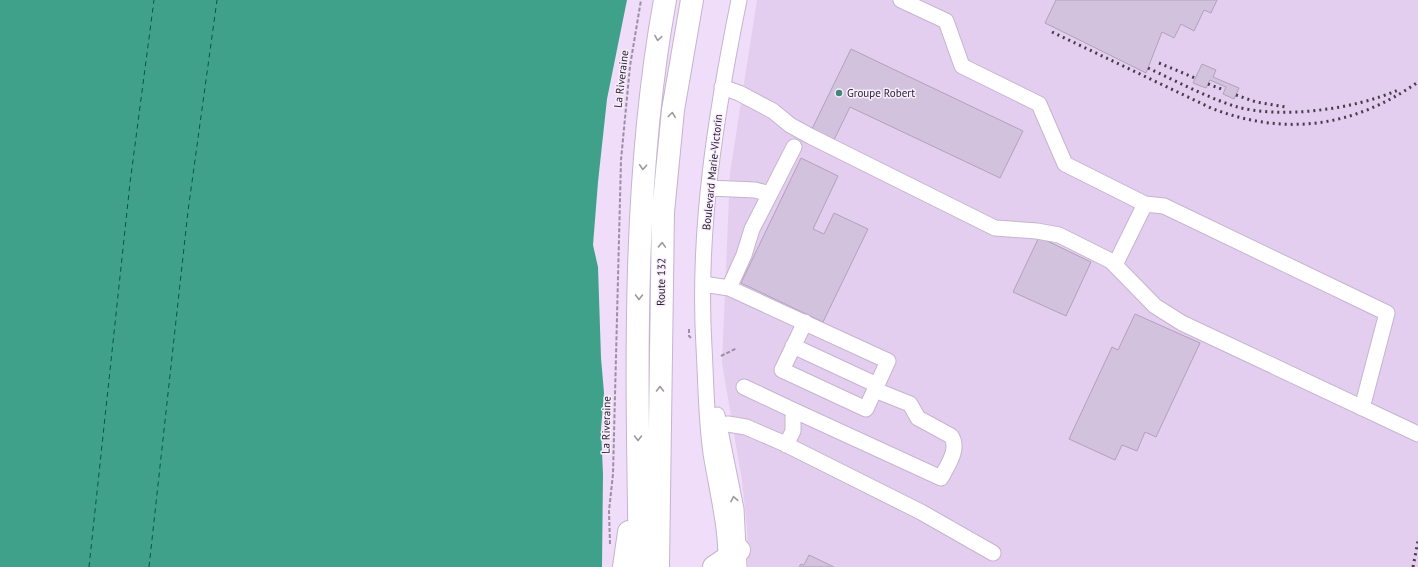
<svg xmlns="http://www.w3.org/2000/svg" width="1418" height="567" font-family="'PT Sans',sans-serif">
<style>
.built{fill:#e4cef0}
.water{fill:#40a18b}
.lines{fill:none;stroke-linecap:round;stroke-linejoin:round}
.ferry{stroke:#035849;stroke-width:1;stroke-dasharray:5 4;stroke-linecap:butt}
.building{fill:#d3c2dd;stroke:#b2a1bb}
.minor-casing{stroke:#c5b4cf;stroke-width:17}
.highway-casing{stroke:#c5b4cf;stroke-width:24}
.path{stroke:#9c8ea3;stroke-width:2;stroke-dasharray:4 2;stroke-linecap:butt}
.minor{stroke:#fff;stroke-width:15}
.highway{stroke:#fff;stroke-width:22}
.rail{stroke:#443c48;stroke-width:3;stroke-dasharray:2 4;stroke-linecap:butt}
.oneway{stroke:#9d9a9f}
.poi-dot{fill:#448675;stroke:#f8eefe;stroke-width:1.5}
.labels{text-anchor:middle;stroke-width:3;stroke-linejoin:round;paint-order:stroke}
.street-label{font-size:11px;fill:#261f29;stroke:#f8eefe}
.poi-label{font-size:11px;fill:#261f29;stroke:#f8eefe;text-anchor:start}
</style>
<rect width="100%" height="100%" fill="#efddf9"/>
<!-- built -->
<path class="built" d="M757,0H1418V567H748L747,528L742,481L722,363L730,173Z"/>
<!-- water -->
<path class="water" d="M0,0H627L607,99L598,182L593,245L598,267L601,358L604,393L601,429L603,474L602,567H0Z"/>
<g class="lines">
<!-- ferry -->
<path class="ferry" d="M89,567L130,183L154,0
M149,567L188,211L217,0"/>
</g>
<!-- building -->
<path class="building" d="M1056,0H1217L1211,13L1204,10L1194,31L1181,24L1174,38L1162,32L1146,73L1045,23Z
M851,49L1023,131L1000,178L850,107L833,142L811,131Z
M1202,64L1216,70L1213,77L1239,88L1234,99L1223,94L1226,87L1210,80L1206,88L1193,83Z
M801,158L838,176L813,229L824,234L834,213L868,229L823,322L741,283Z
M1039,237L1091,262L1066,316L1013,292Z
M1135,314L1200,343L1156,437L1145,432L1137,451L1122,445L1115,460L1069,439L1112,347L1118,350Z
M809,555L834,567H799L801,564L804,565Z"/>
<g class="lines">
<!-- minor casing -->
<g class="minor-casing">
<path id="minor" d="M901,0L946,21L962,66L1039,104L1065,164L1145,204L1115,265
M722,87L739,93L773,111L790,125L810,136L995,228L1037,231L1059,235L1111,261L1155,306L1182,323L1418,434
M709,188L755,190L770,194L794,147
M1145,204L1164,206L1387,313L1362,408
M703,284L729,288L744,255L752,229L770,194
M729,288L888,361L866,409L782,370L805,322
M793,346L877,385
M744,387L795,411L793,417V431L786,445
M795,411L941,478C947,466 960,449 951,436L918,418L910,404L875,390
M717,415L736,509L739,567
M709,426L728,424L746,427L783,443L921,512L993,553
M726,566C727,527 717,491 711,453C706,418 706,382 704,347C697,231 716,113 739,0"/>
</g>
<!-- highway casing -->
<g class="highway-casing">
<path id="highway" d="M624,567L629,532
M640,567C637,378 631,187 665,0
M658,567L663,212L673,110L692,0
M714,567L739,550"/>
</g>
<!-- path -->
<path class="path" d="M689,329V336L691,338
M721,356L737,348
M610,544L609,511L613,474L621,160L630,66L641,0"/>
<!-- minor -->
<use href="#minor" class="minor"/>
<!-- highway -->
<use href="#highway" class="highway"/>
<!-- rail -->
<path class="rail" d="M1052,32L1211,108C1285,137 1354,127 1418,82
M1159,63L1195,78
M1148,68C1176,81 1204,96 1234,106C1280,120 1355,109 1398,90
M1208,84L1224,90
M1236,95L1256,102L1286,107
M1413,567L1418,541"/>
</g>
<!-- one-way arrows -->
<defs><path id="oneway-chevron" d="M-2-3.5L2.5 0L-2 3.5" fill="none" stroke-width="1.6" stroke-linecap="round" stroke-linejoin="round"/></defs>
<g class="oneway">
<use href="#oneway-chevron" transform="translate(658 38) rotate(99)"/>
<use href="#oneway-chevron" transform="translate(672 115) rotate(-83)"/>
<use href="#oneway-chevron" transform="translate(643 167) rotate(93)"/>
<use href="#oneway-chevron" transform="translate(662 245) rotate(-88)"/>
<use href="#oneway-chevron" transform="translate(639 297) rotate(91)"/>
<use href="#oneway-chevron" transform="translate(660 389) rotate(-90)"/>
<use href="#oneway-chevron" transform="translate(638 438) rotate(90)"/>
<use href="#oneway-chevron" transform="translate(734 499) rotate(-101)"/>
</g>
<!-- markers -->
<circle class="poi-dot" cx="839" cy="93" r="4"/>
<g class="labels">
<!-- street labels -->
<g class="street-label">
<text transform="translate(621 79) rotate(-83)" y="4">La Riveraine</text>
<text transform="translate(712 172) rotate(-84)" y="4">Boulevard Marie-Victorin</text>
<text transform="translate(661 282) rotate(-89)" y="4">Route 132</text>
<text transform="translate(606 425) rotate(-89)" y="4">La Riveraine</text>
</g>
<!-- poi labels -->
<g class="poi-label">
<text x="847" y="97">Groupe Robert</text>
</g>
</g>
</svg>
